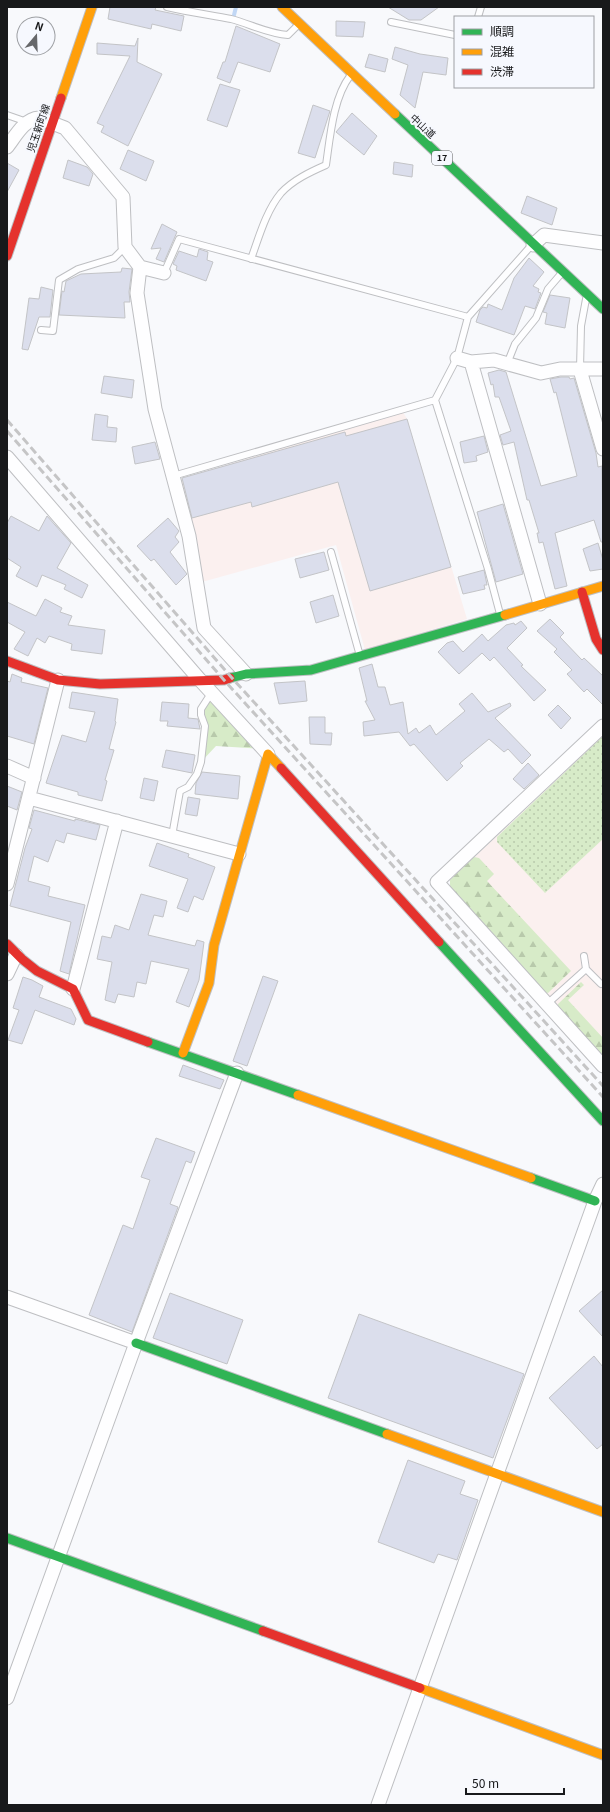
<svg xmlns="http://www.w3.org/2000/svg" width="610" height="1812" font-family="Georgia,'Noto Sans JP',serif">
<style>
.commercial{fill:#fbf0ef}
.forest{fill:url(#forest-firs)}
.park{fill:url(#park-dots)}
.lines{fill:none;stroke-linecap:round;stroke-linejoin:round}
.stream{stroke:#c1d7f5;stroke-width:4}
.building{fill:#dbdeec;stroke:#c3c4c7}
.lane-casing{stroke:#bebfc2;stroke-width:8}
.street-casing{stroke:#bebfc2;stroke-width:15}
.fast-casing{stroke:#bebfc2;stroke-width:11}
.slow-casing{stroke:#bebfc2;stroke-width:11}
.jam-casing{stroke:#bebfc2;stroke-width:11}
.lane{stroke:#fefeff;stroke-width:6}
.street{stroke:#fefeff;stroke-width:13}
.fast{stroke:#30b455;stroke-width:9}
.slow{stroke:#ff9f0a;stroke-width:9}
.jam{stroke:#e5322d;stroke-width:9}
.rail{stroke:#c5c5c6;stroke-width:3;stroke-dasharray:8 4;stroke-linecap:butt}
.labels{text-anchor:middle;stroke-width:4;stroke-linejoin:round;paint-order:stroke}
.shield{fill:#f6f8fe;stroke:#5b5c5f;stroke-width:1}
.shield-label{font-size:9px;font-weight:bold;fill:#18191b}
.street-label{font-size:10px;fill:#18191b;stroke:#f6f8fe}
</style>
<defs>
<pattern id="forest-firs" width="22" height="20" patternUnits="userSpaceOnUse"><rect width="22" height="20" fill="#d7ebc8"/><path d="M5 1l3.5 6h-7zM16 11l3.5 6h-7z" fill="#b8c9ab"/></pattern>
<pattern id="park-dots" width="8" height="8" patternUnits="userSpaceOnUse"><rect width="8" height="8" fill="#d7ebc8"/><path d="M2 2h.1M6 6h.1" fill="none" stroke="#b8c9ab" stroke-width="1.8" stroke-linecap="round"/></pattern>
</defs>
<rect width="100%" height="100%" fill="#f8f9fc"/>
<!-- commercial -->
<path class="commercial" d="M403,412L407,419L467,619L365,650L336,545L202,582L179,486L183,478Z
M603,736V1057L450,889V880Z"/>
<!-- forest -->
<path class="forest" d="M212,692L263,749L216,746L201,762L205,739L202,707Z
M474,857L479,858L494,874L487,881L571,971L548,993L544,992L450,889V880Z
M581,982L584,985L568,1000L603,1038V1057L558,1008V1004Z"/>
<!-- park -->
<path class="park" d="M603,736V839L545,893L497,842V837Z"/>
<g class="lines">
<!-- stream -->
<path class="stream" d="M234,15L236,7"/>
</g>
<!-- building -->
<path class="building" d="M110,7H156L155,10L184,16L181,31L152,24L151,29L108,19Z
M388,7H439L421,20H409Z
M336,21L365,22L363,37L336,36Z
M236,26L280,44L270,72L238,62L230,83L217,78L223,62H225Z
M138,38L137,62L162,74L128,146L101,132L104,126L97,123L130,56L97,54V43L135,46Z
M395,47L420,54L448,58L446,75L423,72L415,108L400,95L408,65L392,59Z
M369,54L388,59L385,72L365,67Z
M220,84L240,90L227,127L207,120Z
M313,105L330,111L315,158L298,153Z
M352,113L377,136L364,155L336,132Z
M128,150L154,161L146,181L120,169Z
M68,160L87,167L93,174L89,186L63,178Z
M394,162L413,165L412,177L393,174Z
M7,163L19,170L7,192Z
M527,196L557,208L552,225L521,213Z
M162,224L177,232L164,262L156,259L161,248L151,249Z
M199,249L208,252L207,260L213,262L206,281L176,270L177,266L173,264L179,251L197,257Z
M529,258L544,272L533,286L539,289L538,292L541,293L535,309L525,306L514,335L476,322L480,310L483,307L487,308L488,304L502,310L514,278Z
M122,268L132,269L129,292L130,302H124L125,318L59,315L62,291L64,292L66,281L81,274L121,272Z
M41,287L53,290L50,317H39L28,350L22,349L29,298L39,299Z
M550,295L570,298L565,328L545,324L547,313L543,312Z
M499,370L506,372L541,486L577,476L556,392L554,393L550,379L561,377H569L570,379L574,378L596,453L598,467L602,466L603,542H601L594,520L555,533L567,586L555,589L543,542L539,543L537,533H539L529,500H527L514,442L503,445L500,435L511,431L499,397H495L493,384L491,385L488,373Z
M104,376L134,380L132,398L101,393Z
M95,414L108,416L107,427L117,428L116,442L92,440Z
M407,419L451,567L370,591L338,482L252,507L251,502L192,518L182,478L345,432L346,436Z
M484,436L488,452L476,456L477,461L464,463L460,442Z
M155,442L160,459L135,464L132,447Z
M503,504L523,574L496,582L477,512Z
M11,516L39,531L47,516L71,543L57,568L88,585L82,598L64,589L66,585L42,575L37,587L16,576L21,567L7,558V523Z
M168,518L179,531L175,537L179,542L170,552L187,574L176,585L154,559L151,561L137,546Z
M598,543L603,560V569L590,571L583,549Z
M324,552L329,570L300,578L295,559Z
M484,570L487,585H484L485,589L463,594L458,577Z
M333,595L339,616L316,623L310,602Z
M45,599L62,608L60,612L72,616L68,625L105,630L102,654L71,650L72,644L49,636L45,643L37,638L28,656L14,649L25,632L7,622V602L36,616Z
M550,619L564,633L560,637L582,660L584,658L603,676V705L587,689L584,692L567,674L572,670L554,652L557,649L537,631Z
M521,621L527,628L507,648L523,665L521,666L546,690L534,701L494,657L490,661L482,653L459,674L438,652L447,643L453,641L463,652L482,634L488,641L506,625L514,623L515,625Z
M372,664L378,687H385L390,705L403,702L408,734L416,728L419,733L430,725L436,735L465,711L459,704L472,693L488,712L510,703L511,706L495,718L531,755L522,764L508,749L504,752L489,739L460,763L463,766L447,781L414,744L410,746L399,732L364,736L363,722L375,720L365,701H367L359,668Z
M12,674L22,678L21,682L48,688L34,744L7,736V681L10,682Z
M305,681L307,701L279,704L274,683Z
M72,692L118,699L115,721L116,722L109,749L114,750L105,780L107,781L102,801L78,795V792L46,783L62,735L86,742L95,712L69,708Z
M162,702L189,704L188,718L198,719L200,729L167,726L168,721H160Z
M558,705L571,718L561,729L548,715Z
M309,717H325V733H332L331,745L310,744Z
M166,750L195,755L192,773L162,767Z
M528,763L539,775L524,789L513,779Z
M202,772L240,776L238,799L195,794L196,783Z
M144,778L158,781L154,801L140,798Z
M7,786L22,792L17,810L7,806Z
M188,797L200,799L197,816L185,814Z
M34,810L75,821V819L100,825L96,840L67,833L64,843L56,840L48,862L34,856L28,881L50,887L48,896L85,905L69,974L60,971L71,922L10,906L25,848L32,829L29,828Z
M157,843L189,854L188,857L215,867L203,900L194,896L188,912L177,908L188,879L149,866Z
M141,894L167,901L163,917L154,915L148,935L195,946L197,940L204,942L199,980L189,1007L176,1002L189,969L151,961L146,984L137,982L134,997L118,994L115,1003L105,1000L112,962L97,959L102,936L111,938L115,925L129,930Z
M263,976L278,981L247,1066L233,1061Z
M23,977L32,980L43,986L39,997L71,1009L76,1019L74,1025L35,1010L22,1044L8,1040L19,1010L13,1008Z
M183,1065L224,1080L220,1089L179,1076Z
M156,1138L195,1152L191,1163L186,1161L170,1204L178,1207L132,1332L89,1315L123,1225L133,1229L150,1180L141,1177Z
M603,1290V1337L579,1311Z
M170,1293L243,1320L227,1364L153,1338Z
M359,1314L524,1374L493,1458L328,1398Z
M594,1356L603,1367V1444L597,1449L549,1398Z
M408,1460L465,1481L460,1494L478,1500L457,1560L438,1554L434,1563L378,1542Z"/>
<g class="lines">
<!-- lane casing -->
<g class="lane-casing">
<path id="lane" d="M167,7C189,12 210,15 231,19C250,24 269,34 288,35L297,26
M478,17L481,7
M391,22L455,35
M7,115L27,122
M251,259C259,237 266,211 281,193C293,180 310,172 326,165C330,138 333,98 350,76
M164,273L179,239L468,317L457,358L435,400L488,569L500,614
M468,317L530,247
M41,330L53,331L59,280L78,269L114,258L125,247
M507,364L515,344L536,318L548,289L560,275
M580,369L581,326L586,299
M173,476L435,400
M331,552L360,656
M172,836L180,791L188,787L197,774L201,762L205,726L201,715V709L212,692
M586,969L601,984
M547,1004L586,969L584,956"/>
</g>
<!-- street casing -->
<g class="street-casing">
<path id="street" d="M7,147C15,137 24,119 39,118L65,128L123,197L125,247L140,267L137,293L155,409L189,536L204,628L246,674
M533,245L544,235L603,243
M140,267L164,273
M457,358L471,362L494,360L541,373L560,369H603
M471,362L540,604
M580,370L603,449
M7,457L200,680L268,754
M603,726L437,882L603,1066
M7,766L34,778
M29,798L239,854
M7,884L58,680
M7,974L16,955
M73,989L117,821
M7,1297L136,1343
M7,1698L136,1343L237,1073
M378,1805L595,1201L603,1184"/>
</g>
<!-- fast casing -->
<g class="fast-casing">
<path id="fast" d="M395,114L603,309
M230,678L246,674L311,670L505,615
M439,942L603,1121
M148,1042L298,1095
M531,1178L595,1201
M136,1343L387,1434
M7,1538L263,1631"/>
</g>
<!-- slow casing -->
<g class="slow-casing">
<path id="slow" d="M282,7L395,114
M61,98L92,7
M505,615L603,586
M183,1053L209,983L214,945L268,754L281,768
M298,1095L531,1178
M387,1434L603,1512
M420,1688L603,1755"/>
</g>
<!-- jam casing -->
<g class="jam-casing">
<path id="jam" d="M7,256L61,98
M582,592L596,639L603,650
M7,661L58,680L100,684L224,680L230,678
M281,768L439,942
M7,944L22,959L37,971L73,989L88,1020L148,1042
M263,1631L420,1688"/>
</g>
<!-- lane -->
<use href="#lane" class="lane"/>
<!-- street -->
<use href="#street" class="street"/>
<!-- fast -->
<use href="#fast" class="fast"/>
<!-- slow -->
<use href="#slow" class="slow"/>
<!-- jam -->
<use href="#jam" class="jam"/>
<!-- rail -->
<path class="rail" d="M7,420L232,678L603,1086
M7,431L224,680L603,1097"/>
</g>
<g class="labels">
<!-- shield labels -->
<rect class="shield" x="432" y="151" width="20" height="14" rx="3"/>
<g class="shield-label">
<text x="442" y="161">17</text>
</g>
<!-- street labels -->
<g class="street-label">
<text transform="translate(423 126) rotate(43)" y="4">中山道</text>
<text transform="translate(38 128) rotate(-71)" y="4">児玉新町線</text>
</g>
</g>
<!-- border -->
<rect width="610" height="1812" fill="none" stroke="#18191b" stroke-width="16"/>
<!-- legend -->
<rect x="454" y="16" width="140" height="72" fill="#f6f8fe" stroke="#9d9fa3"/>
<rect x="462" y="29" width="20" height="6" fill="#30b455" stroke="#9d9fa3"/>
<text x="490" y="36" font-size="12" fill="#18191b">順調</text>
<rect x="462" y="49" width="20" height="6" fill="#ff9f0a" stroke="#9d9fa3"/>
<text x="490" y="56" font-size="12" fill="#18191b">混雑</text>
<rect x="462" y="69" width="20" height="6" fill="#e5322d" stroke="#9d9fa3"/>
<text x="490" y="76" font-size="12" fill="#18191b">渋滞</text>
<!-- north arrow -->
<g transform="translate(36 36) rotate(19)"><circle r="19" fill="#f6f8fe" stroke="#9d9fa3"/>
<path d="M0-3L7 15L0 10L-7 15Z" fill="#66676a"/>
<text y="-6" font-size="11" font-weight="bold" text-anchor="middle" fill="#18191b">N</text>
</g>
<!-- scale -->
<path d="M466 1788v6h98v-6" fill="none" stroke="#18191b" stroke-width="2"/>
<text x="472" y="1788" font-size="12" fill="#18191b" stroke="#f6f8fe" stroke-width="3" paint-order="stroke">50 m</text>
</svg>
